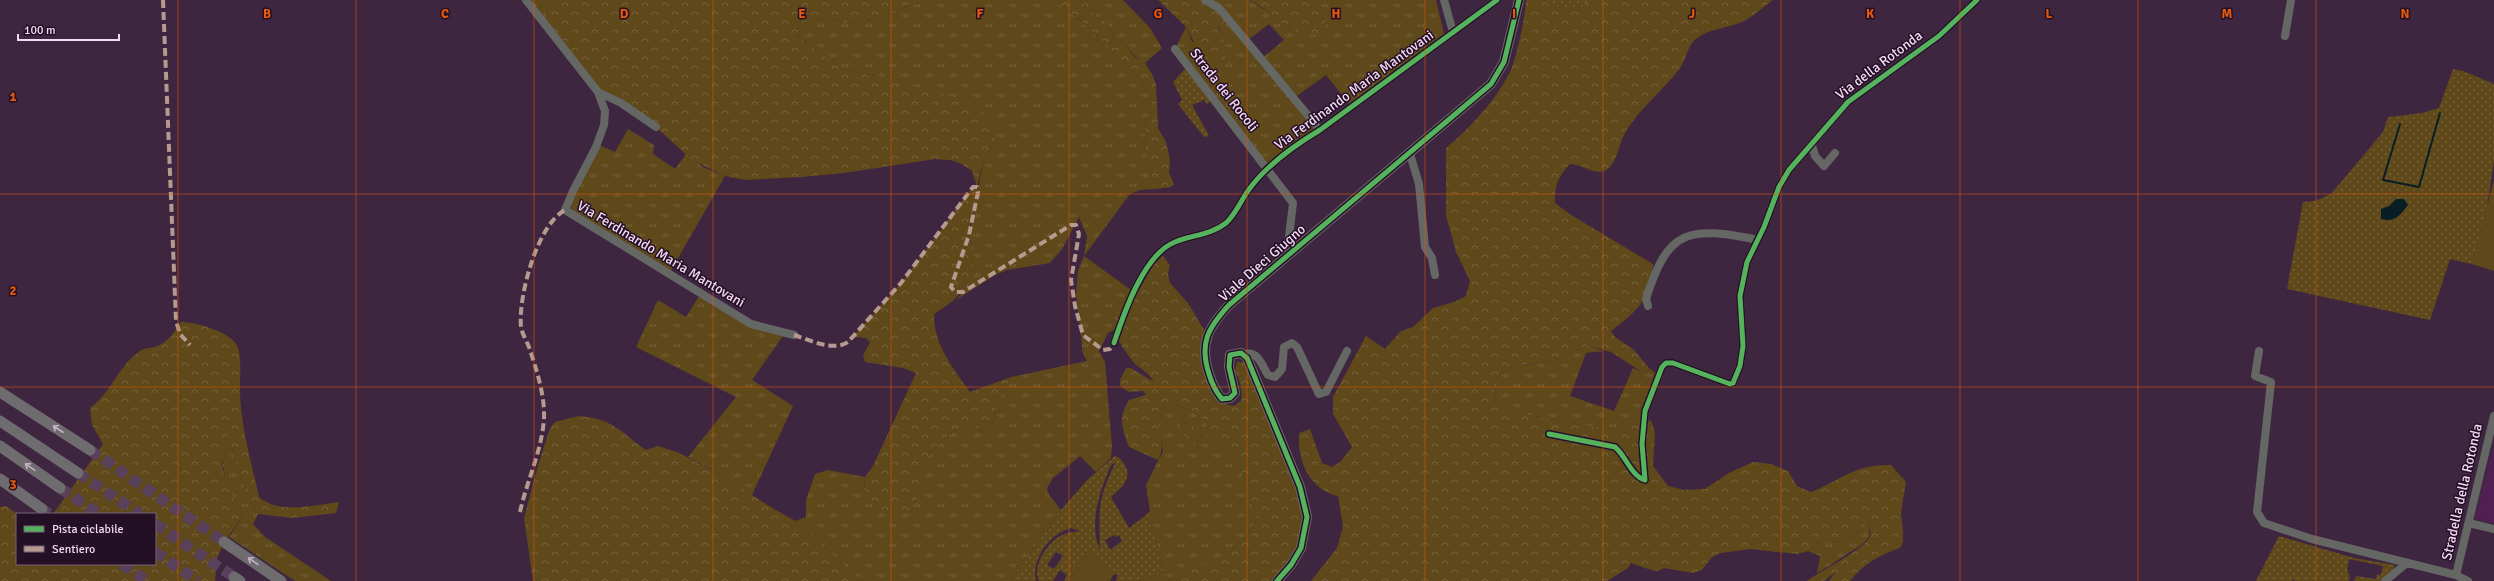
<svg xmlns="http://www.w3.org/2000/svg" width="2494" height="581" font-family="Signika,sans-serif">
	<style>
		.built { fill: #4f2051 }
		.grass { fill: url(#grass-tufts); fill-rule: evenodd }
		.forest { fill: url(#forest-crowns) }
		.park { fill: url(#park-dots); fill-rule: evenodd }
		.pitch { fill: #5f481a }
		.water { fill: #061e24 }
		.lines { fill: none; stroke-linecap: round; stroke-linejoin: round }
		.stream { stroke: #061e24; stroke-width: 2 }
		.highway-tunnel { stroke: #5a415b; stroke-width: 11; stroke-dasharray: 11 5.5; stroke-linecap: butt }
		.minor { stroke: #656765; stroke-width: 8 }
		.major { stroke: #696669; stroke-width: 10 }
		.highway { stroke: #6e6c6f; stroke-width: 11 }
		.quiet { stroke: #b69a8f; stroke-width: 4; stroke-dasharray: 8 4; stroke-linecap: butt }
		.cycleway-casing { stroke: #241025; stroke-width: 8 }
		.cycleway { stroke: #56b35d; stroke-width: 5 }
		.oneway { stroke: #c5b2c5 }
		.grid { fill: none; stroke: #e8590c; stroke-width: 1; stroke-opacity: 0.55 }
		.labels { text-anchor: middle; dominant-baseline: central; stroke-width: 3; stroke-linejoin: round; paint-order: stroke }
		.street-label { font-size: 14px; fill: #f4d8f4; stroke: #241025 }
		.grid-label { font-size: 13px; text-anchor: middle; font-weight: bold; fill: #e8590c; stroke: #241025; stroke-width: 3; stroke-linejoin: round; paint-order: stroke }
	</style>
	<defs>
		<pattern id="grass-tufts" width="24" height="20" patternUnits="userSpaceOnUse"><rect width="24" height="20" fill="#5f481a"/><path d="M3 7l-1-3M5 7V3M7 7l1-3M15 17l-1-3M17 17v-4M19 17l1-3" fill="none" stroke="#77623c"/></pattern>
		<pattern id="forest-crowns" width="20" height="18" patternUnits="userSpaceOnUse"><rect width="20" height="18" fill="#5f481a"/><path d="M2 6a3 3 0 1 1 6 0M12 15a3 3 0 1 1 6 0" fill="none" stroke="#77623c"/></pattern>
		<pattern id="park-dots" width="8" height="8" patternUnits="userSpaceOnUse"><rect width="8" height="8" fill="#5f481a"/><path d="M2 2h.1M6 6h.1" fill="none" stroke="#77623c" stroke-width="1.8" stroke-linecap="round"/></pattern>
	</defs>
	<rect width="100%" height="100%" fill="#3f2640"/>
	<path class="built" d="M 2494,445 L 2494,524 L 2475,518 Z"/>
	<path class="grass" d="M 526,0 L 551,0 L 546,14 L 547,27 Z
		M 932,0 L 1048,0 L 1064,7 L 1089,28 L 1099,40 L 1109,46 L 1115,55 L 1133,70 L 1149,93 L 1151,111 L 1145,128 L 1146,160 L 1156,189 L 1140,190 L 1130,194 L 1084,256 L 1131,290 L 1125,303 L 1114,311 L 1113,330 L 1108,333 L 1099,351 L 1105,362 L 1112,447 L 1111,458 L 1096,472 L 1080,456 L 1053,478 L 1047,488 L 1049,495 L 1061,510 L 1011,581 L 862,581 L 795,521 L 806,517 L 806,500 L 815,474 L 828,470 L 865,477 L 864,490 L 922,480 L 922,467 L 930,453 L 950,433 L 974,425 L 984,434 L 992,426 L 999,398 L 1011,377 L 1087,361 L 1083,354 L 1076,294 L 1078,271 L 1084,256 L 1087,236 L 1079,217 L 1062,249 L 1050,263 L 1007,270 L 995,275 L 956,300 L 963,292 L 972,269 L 974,254 L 969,235 L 984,158 L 994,143 L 915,87 L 900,80 L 843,70 L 799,37 L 798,30 L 803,22 L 825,18 L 855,24 L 894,13 L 907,6 Z
		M 1079,0 L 1123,0 L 1150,28 L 1162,48 L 1145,63 L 1141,62 L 1123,43 L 1114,38 L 1107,22 L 1097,17 Z
		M 1222,0 L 1249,0 L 1281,20 L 1325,14 L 1315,0 L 1436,0 L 1445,38 L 1351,106 L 1326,75 L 1294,98 L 1320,130 L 1269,170 L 1175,49 L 1186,27 L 1192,42 L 1226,48 C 1218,32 1216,17 1222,0 ZM 1269,24 L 1284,40 L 1262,58 L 1248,40 Z
		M 628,129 L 654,145 L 653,154 L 675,169 L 686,154 L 703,167 L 725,176 L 669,274 L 572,210 L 570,204 L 599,145 L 615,152 Z
		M 701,293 L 751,324 L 785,333 L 752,380 L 793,406 L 752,495 L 724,476 L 688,457 L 736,397 L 636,347 L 658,300 L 686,317 Z
		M 1587,345 L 1604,351 L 1586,353 L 1570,396 L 1614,411 L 1633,368 L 1642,372 L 1648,371 L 1649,368 L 1659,376 L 1643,420 L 1639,419 L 1619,432 L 1528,415 L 1504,407 L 1495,398 L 1493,381 L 1496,375 L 1527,364 L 1553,361 Z
		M 1172,404 L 1190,410 L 1206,422 L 1206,428 L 1194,427 L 1181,420 L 1188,444 L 1195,445 L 1203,434 L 1232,452 L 1240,465 L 1257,519 L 1243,541 L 1227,554 L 1209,564 L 1167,581 L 1138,581 L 1163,572 L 1155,535 L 1146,515 L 1150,511 L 1146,485 L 1163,451 L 1158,420 L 1159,410 Z
		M 227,435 L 243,483 L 258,514 L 253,524 L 265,537 L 331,581 L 295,581 L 229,537 L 243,516 L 226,483 L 221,452 Z
		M 1868,523 C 1875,542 1857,547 1844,556 C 1835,562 1826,568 1817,573 L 1820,556 L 1808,551 L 1819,543 L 1833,543 L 1848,538 Z"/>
	<path class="forest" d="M 551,0 L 932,0 L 907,6 L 894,13 L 855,24 L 825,18 L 803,22 L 798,30 L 799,37 L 843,70 L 900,80 L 915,87 L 962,99 L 977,107 L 990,119 L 996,131 L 994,143 L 984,158 L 977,187 L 978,192 C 976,205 969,222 969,235 C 969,242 975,248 974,256 C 972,286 958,299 934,314 C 933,343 953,369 970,392 L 1011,377 L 999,398 L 992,426 L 984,434 L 974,425 L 950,433 L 930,453 L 922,467 L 922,480 L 916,503 L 905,514 L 889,516 L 877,510 L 864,490 L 865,477 L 873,466 L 916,373 L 903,368 L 865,362 L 863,355 L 870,343 L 866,338 L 857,337 L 848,342 L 901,283 L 971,189 L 977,187 L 972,171 L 960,163 L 950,160 L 935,159 L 844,173 L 802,177 L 745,180 L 725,176 L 692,160 L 656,127 L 598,92 L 547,27 L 546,14 Z
		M 1048,0 L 1079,0 L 1097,17 L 1107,22 L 1114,38 L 1123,43 L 1136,58 L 1145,63 L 1152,74 L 1156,84 L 1158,128 L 1166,142 L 1170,160 L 1169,173 L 1174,184 L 1171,187 L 1156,189 L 1146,160 L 1145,128 L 1151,111 L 1149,93 L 1133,70 L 1115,55 L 1109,46 L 1099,40 L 1089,28 L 1064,7 Z
		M 1158,0 L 1222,0 L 1220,8 L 1228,22 L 1224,26 L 1218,27 L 1226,48 L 1225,59 L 1211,61 L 1199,52 L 1186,27 Z
		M 1249,0 L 1315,0 L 1325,14 L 1326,24 L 1320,34 C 1292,40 1273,10 1249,0 Z
		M 1526,0 L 1773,0 C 1764,6 1755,15 1746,20 C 1729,29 1711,27 1696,39 C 1688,44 1686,60 1680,68 C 1663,91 1638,109 1624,135 C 1618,146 1617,166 1604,171 C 1595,175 1581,164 1570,164 C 1558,177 1554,186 1555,203 L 1571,215 L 1653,264 C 1648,301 1641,308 1611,331 L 1615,337 L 1634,350 L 1649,368 L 1648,371 L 1642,372 L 1611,352 L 1587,345 L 1553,361 L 1526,364 L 1497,375 L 1493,381 L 1495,398 L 1504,407 L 1528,415 L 1618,431 L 1639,419 L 1651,421 L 1655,432 L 1653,466 L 1668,486 L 1684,490 L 1705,489 L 1729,473 L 1753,462 L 1771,464 L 1788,471 L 1797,486 L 1811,492 C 1843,479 1855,464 1891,465 L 1906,482 L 1901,512 L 1903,532 L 1903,542 L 1900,548 C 1881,554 1862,565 1850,581 L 1829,581 L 1835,572 L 1824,581 L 1807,581 C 1820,571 1863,550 1869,538 C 1872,532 1870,528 1868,523 L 1848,538 L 1833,543 L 1819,543 L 1808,551 L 1798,554 L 1750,549 L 1721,553 L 1712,557 L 1702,570 L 1693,573 L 1664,568 L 1658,571 L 1651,570 L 1631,563 L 1628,568 L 1607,581 L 1311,581 L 1337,548 L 1343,527 L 1338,496 C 1309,490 1297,460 1299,433 L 1310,429 L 1322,463 L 1332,467 L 1341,461 L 1352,447 L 1333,414 L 1333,397 L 1366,336 L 1385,349 L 1401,331 L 1413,327 L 1433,308 L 1454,302 L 1466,296 L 1470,281 L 1456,252 L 1446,215 L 1446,148 C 1471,127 1495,101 1510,72 C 1517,57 1525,18 1526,0 Z
		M 1163,256 L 1170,265 L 1168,273 L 1170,283 L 1188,303 L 1204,330 L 1215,392 L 1228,405 L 1234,406 L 1241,401 C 1243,389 1240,381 1235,371 L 1237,362 L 1244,362 L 1300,487 L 1305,533 L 1277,581 L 1167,581 L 1227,554 L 1243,541 L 1257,519 L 1240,465 L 1232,452 L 1203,434 L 1195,445 L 1188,444 L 1179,424 L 1180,420 L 1194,427 L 1206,428 L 1206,422 L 1190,410 L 1172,404 L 1159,410 C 1156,427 1167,444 1158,460 L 1129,447 C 1122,428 1118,417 1129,400 L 1146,395 L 1143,391 L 1129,392 L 1120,386 L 1120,380 L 1126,368 L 1131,368 L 1154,382 L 1148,374 L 1134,363 L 1123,348 L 1113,330 L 1114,311 L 1119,305 L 1134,299 L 1154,264 Z
		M 181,322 C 195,322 228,331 236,344 C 242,354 240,372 240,383 C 239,422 251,460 259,497 C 279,515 315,505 339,502 L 336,513 L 292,518 L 258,514 L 243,483 L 227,435 C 214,467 229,488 243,516 L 224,542 L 217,559 L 215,581 L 0,581 L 0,507 L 6,506 L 17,514 L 17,564 L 155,564 L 155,514 L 53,514 L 103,444 L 92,425 L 90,408 C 112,392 119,365 140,351 C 144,348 150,348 155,347 C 167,343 174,333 181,322 Z
		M 579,416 C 614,419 620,432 646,450 L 658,446 L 677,452 L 724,476 L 764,503 L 795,521 L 862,581 L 533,581 L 524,518 L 538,466 L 550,428 L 555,422 Z"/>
	<path class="park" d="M 1544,0 L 1592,0 C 1573,10 1562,9 1544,0 Z
		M 1186,68 L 1211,101 L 1207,104 L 1204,100 L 1192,105 L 1209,136 L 1204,137 L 1178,104 L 1182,100 L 1173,82 Z
		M 2453,69 L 2463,71 L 2494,84 L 2494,161 L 2486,214 L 2472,264 L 2450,259 L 2430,320 L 2287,289 L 2303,202 L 2315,201 L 2331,194 L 2383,132 L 2388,117 L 2422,113 L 2439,108 Z
		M 1115,456 C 1119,457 1122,460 1124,464 C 1134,478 1120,489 1111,497 L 1129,528 L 1146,515 L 1155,535 L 1163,572 L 1138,581 L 1116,581 L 1118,574 L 1113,575 L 1110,581 L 1107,581 L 1113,571 L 1087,552 L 1067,581 L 1064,581 L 1067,575 L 1060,570 L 1053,581 L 1039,581 C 1031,565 1050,539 1064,534 C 1069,532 1075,532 1080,531 L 1071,528 C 1050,533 1031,559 1036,581 L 1011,581 L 1061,510 L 1087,480 ZM 1116,462 C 1097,499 1099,510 1100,550 C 1088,524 1100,490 1111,465 ZM 1114,535 L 1116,537 L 1119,535 L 1122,541 L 1110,550 L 1105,540 ZM 1056,552 L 1063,556 L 1054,569 L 1047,565 Z
		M 2279,536 L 2354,558 L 2395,565 L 2392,572 L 2384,581 L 2354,581 L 2356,576 L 2376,579 L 2377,574 L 2381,575 L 2383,566 L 2349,559 L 2347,570 L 2350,576 L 2349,581 L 2295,581 L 2293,579 L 2292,581 L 2256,581 Z"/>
	<path class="pitch" d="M 2494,180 L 2494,271 L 2472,264 Z
		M 1087,552 L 1114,571 L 1107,581 L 1067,581 Z"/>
	<path class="water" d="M 2396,199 L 2404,199 L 2408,205 C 2400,215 2395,223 2381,219 L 2381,209 L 2389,206 Z"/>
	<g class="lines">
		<path class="stream" d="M 2400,124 L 2383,180 L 2419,187 L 2440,113"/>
		<path class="highway-tunnel" d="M 90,450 L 224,542
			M 78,473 L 140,514
			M 60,488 L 99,514
			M 42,509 L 49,514
			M 155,524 L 234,577
			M 155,552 L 198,581
			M 122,564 L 147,581"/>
		<path class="minor" d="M 526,0 L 598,92 L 605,111 L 604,125 L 596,147 L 573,191 L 565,210 L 751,324 L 794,335
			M 1205,0 L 1219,8 L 1320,130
			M 1444,0 L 1453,32
			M 2285,36 L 2291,0
			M 1175,49 L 1293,203 L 1288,245 L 1289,254
			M 598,92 L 621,103 L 656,127
			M 1812,145 L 1815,156 L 1824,166 L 1835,153
			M 1410,154 L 1419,184 L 1425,247 L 1432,258 L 1435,275
			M 1648,306 L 1646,299 C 1668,228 1689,226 1758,240
			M 1114,343 C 1124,313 1144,254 1175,242 C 1192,235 1211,235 1226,223 C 1236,214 1242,198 1250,188 C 1268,164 1295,145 1320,130 L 1497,0
			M 2259,351 L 2255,376 L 2271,382 L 2257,512 L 2264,523 L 2312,539 L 2456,575 L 2468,581
			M 1244,354 C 1259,351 1261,364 1268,375 L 1275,377 L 1282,369 L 1284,347 L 1292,343 L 1297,347 L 1319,394 L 1326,392 L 1347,351
			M 1549,434 L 1615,447 C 1626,456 1631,476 1645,480 L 1642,444 L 1645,411 L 1662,367 L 1666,363 L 1673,363 L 1730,384 L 1733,383 L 1740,366 L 1743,346 L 1740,296 L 1747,262 L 1764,227 L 1779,187 L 1789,170 L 1848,102 L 1939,36 L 1977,0
			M 2469,523 L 2494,529
			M 2456,575 L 2494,416
			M 2385,581 L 2407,563"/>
		<path class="major" d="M 1277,581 L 1291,565 L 1301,548 L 1307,517 L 1300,487 L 1247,358 L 1241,353 L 1230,355 L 1229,367 L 1235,393 L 1230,398 L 1222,399 C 1215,391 1212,384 1209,374 C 1199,343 1208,328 1229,305 L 1491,84 L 1504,62 L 1519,0"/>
		<path class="highway" d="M 0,392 L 90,450
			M 0,421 L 78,473
			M 0,446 L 60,488
			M 0,479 L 42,509
			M 224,542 L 281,581
			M 234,577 L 240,581"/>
		<path class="quiet" d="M 163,0 L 176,321 L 180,334 L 190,345
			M 794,335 C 810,340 833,352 848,342 L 901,283 L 973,187 L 977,187 L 978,192 L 969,235 L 951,287 L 955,292 L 963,292 L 1071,225 L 1076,225 L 1079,234 L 1071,280 L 1075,306 L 1083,335 L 1103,350 L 1110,349 L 1114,343
			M 520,512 C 527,480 542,451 544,418 C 545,395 536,368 529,347 C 526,340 522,333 521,327 C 518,297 537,225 565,210"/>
		<g class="cycleway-casing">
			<path id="cycleway" d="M 1114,343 C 1124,313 1144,254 1175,242 C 1192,235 1211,235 1226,223 C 1236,214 1242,198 1250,188 C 1268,164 1295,145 1320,130 L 1497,0
				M 1549,434 L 1615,447 C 1626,456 1631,476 1645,480 L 1642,444 L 1645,411 L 1662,367 L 1666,363 L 1673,363 L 1730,384 L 1733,383 L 1740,366 L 1743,346 L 1740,296 L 1747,262 L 1764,227 L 1779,187 L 1789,170 L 1848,102 L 1939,36 L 1977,0
				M 1277,581 L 1291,565 L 1301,548 L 1307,517 L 1300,487 L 1247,358 L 1241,353 L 1230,355 L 1229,367 L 1235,393 L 1230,398 L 1222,399 C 1215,391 1212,384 1209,374 C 1199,343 1208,328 1229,305 L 1491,84 L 1504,62 L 1519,0"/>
		</g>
		<use href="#cycleway" class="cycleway"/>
	</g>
	<defs><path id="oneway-shaft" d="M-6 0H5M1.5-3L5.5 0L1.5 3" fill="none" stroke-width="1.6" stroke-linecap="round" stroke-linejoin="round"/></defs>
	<g class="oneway">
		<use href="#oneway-shaft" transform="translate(58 429) rotate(-147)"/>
		<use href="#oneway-shaft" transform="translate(30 467) rotate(-145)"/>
		<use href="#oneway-shaft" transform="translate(253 561) rotate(-146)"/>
	</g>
	<path class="grid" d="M 178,0 L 178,581M 356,0 L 356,581M 534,0 L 534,581M 713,0 L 713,581M 891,0 L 891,581M 1069,0 L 1069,581M 1247,0 L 1247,581M 1425,0 L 1425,581M 1603,0 L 1603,581M 1781,0 L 1781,581M 1960,0 L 1960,581M 2138,0 L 2138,581M 2316,0 L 2316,581M 0,194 L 2494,194M 0,387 L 2494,387"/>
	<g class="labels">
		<g class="street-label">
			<text transform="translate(1879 65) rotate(-37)">Via della Rotonda</text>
			<text transform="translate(1224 90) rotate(52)">Strada dei Rocoli</text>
			<text transform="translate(1354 90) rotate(-36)">Via Ferdinando Maria Mantovani</text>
			<text transform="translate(661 254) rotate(31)">Via Ferdinando Maria Mantovani</text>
			<text transform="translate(1262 263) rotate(-41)">Viale Dieci Giugno</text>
			<text transform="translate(2462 492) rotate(-77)">Stradella della Rotonda</text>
		</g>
	</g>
	<g class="grid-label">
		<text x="267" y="18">B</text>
		<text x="445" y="18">C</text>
		<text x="624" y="18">D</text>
		<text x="802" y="18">E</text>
		<text x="980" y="18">F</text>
		<text x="1158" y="18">G</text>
		<text x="1336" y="18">H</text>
		<text x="1514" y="18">I</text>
		<text x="1692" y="18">J</text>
		<text x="1870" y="18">K</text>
		<text x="2049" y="18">L</text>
		<text x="2227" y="18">M</text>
		<text x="2405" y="18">N</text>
		<text x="13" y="101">1</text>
		<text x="13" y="295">2</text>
		<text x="13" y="489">3</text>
	</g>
	<rect x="16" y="513" width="140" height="52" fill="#241025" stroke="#776078"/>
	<rect x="24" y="526" width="20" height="6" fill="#56b35d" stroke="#776078"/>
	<text x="52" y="533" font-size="12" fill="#f4d8f4">Pista ciclabile</text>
	<rect x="24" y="546" width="20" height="6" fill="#b69a8f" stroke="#776078"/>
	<text x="52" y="553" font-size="12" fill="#f4d8f4">Sentiero</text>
	<path d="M18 34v6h101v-6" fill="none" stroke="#f4d8f4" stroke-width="2"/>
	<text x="24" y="34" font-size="12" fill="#f4d8f4" stroke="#241025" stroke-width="3" paint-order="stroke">100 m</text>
</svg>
